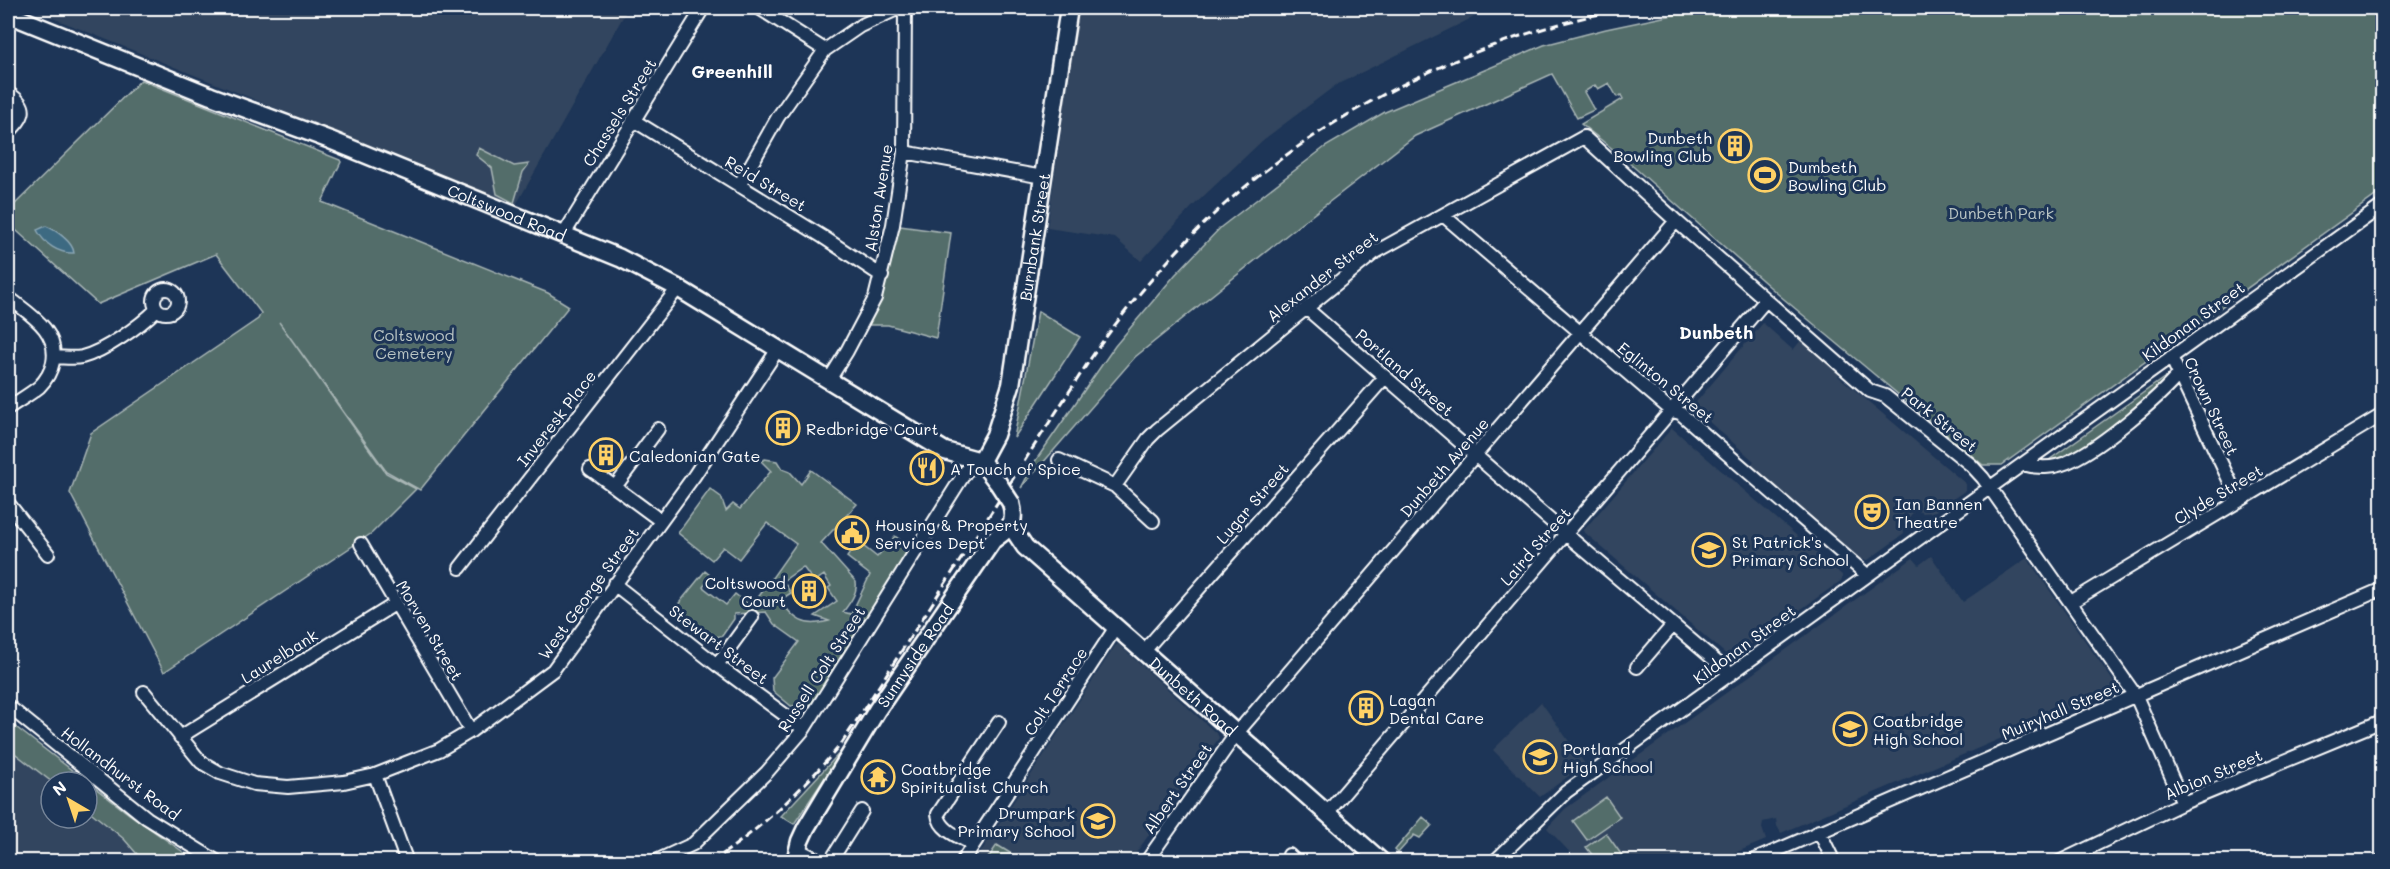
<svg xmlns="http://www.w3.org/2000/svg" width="2390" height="869" font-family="Mali,sans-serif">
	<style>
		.built { fill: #32455e }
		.green { fill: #536d6b; stroke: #a9b6b5; stroke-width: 1.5; fill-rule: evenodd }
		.water { fill: #3e6a82; stroke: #8ba6b4; stroke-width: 1.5 }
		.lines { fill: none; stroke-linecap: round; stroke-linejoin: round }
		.street-casing { stroke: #fff; stroke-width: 16 }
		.secondary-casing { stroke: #fff; stroke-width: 21 }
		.street { stroke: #1d3557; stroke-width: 12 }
		.secondary { stroke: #1d3557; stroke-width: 16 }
		.rail { stroke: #fff; stroke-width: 3; stroke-dasharray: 9 4.5; stroke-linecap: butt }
		.secondary-bridge-casing { stroke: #fff; stroke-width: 21; stroke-linecap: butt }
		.secondary-bridge { stroke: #1d3557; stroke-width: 16 }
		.labels { text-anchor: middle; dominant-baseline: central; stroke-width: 6; stroke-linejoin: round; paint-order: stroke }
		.street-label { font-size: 16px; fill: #fff; stroke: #1d3557 }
		.poi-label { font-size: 16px; fill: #fff; stroke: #1d3557; text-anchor: start }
		.park-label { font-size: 16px; fill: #bac5c4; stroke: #1d3557 }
		.neighbourhood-label { font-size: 18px; font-weight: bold; fill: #fff; stroke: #1d3557 }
	</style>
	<rect width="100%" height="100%" fill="#1d3557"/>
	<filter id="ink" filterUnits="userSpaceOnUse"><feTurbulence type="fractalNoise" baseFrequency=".0167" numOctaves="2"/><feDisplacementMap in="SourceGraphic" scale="12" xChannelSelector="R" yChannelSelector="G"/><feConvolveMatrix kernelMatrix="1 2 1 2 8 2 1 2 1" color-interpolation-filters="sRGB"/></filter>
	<g filter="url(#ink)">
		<path class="built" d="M 28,8 L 628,8 L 516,205 Z
			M 1079,8 L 1482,8 L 1476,16 L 1336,85 L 1263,140 L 1192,207 L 1141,261 L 1115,238 L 1047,228 Z
			M 1763,323 L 1793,350 L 1802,339 L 1840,373 L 1838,376 L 1966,484 L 1966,490 L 1934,512 L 1923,513 L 1915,510 L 1903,525 L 1904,534 L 1868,560 L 1862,560 L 1751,465 L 1754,461 L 1692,407 Z
			M 1672,428 L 1842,575 L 1842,580 L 1735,656 L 1728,656 L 1583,531 Z
			M 1931,556 L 1963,602 L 2027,558 L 2118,688 L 1781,833 L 1777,826 L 1776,819 L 1763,822 L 1762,828 L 1766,840 L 1715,861 L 1578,861 L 1547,828 L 1565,809 L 1913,558 L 1919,565 Z
			M 1118,644 L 1218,735 L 1219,738 L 1130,861 L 974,862 L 1115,646 Z
			M 1541,702 L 1585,764 L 1540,797 L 1493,750 Z
			M 8,737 L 62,782 L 51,782 L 51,818 L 87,818 L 87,803 L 155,861 L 8,861 Z"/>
		<path class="green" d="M 1706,8 L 2382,8 L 2382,191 L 2002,465 L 1983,465 L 1779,295 L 1619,154 L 1581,124 L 1623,99 L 1621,95 L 1617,97 L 1609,83 L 1598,89 L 1595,85 L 1584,92 L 1594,110 L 1577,118 L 1552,74 L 1415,136 L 1298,226 L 1135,357 L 1021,488 L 1036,460 L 1115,346 L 1175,275 L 1221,227 L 1325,147 L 1385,112 L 1544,45 L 1606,29 Z
			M 141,80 L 340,160 L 341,162 L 322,202 L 548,293 L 569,306 L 420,490 L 386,471 L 279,322 L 386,473 L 416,489 L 372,533 L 164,672 L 70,493 L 91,433 L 258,319 L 261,313 L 216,254 L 98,304 L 8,223 L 8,211 Z
			M 479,148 L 514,166 L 529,164 L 523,172 L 514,203 L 497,194 L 492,168 L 476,155 Z
			M 900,226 L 951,233 L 936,338 L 888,325 L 868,325 L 881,300 Z
			M 1038,311 L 1080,337 L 1014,438 Z
			M 2171,373 L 2172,374 L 2171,380 L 2103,435 L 2071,457 L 2046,462 Z
			M 765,459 L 777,461 L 782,469 L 790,472 L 801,484 L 811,470 L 857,504 L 821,543 L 856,582 C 858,593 849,604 843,612 L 851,614 L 870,575 L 847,557 L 858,542 L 877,557 L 895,536 L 915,552 L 820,704 L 791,706 L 773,691 L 772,678 L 799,642 L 774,624 L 766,612 L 734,614 L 734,619 L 722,636 L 705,638 L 672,612 L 705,571 L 711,576 L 703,587 L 726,605 L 735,594 L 747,603 L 755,602 L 796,544 L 767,523 L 739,559 L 723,547 L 712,560 L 678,533 L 710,489 L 721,497 L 726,511 L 733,504 L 740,509 L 771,471 L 761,461 ZM 803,567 L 814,582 L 824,575 L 831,586 L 828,588 L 837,601 L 815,616 L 829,621 C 804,628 794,620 780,600 L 791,593 L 783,581 Z
			M 8,721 L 129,814 L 196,861 L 143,861 L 124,839 L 87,809 L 87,782 L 52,782 L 8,748 Z
			M 846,746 L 794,824 L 781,816 Z
			M 1606,797 L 1620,817 L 1587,840 L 1573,821 Z
			M 1423,817 L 1432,825 L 1420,838 L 1414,835 L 1398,853 L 1395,850 Z
			M 1606,833 L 1626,861 L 1597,861 L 1586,847 Z
			M 997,845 L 1023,861 L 986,861 Z"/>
		<path class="water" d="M 46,226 C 56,230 73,242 74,253 C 59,254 44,244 37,230 Z"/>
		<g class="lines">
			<g class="street-casing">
				<path id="street" d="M 759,8 L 825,50
					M 8,93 C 31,107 24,117 8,133
					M 633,120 L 823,237 L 882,276
					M 904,152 L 1043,177
					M 739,186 L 778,117 L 825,50 L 860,26 L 899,8
					M 1443,215 L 1672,411 L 1680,413 L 1867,575
					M 564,234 L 703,8
					M154 301a12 12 0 1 1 24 0a12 12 0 1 1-24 0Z
					M 8,297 C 29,314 59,330 53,362 C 51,372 46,380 39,387 C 29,395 18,401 8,408
					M 1306,308 L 1567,535 L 1731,674
					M 54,357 C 63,357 73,359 82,357 C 105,351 140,326 157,309
					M 2171,357 L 2239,501
					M 829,380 L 847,351 L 875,298 L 893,225 L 904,152 L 905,8
					M 658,429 L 615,487 L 661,521
					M 1059,460 L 1115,486
					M 2023,464 C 2039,469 2057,468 2072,460 C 2102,446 2159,398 2180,373
					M 590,469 L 615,487
					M 8,503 L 48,554
					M 1153,521 L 1115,486 L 1148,439 L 1157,430 L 1374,253 L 1584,137 L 1676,221 L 1870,391 L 1885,396 L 1971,465 L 1983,478 L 2136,696 L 2183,803
					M 361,544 L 471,731
					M 460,568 L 678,288
					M 614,584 L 717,665 L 804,729
					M 2071,602 L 2382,415
					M 1144,651 L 1385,377
					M 717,665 L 752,617
					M 1637,667 L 1673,625
					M 144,692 L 201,762 L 220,773 L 254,784 L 288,787 L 344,782 L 375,775 L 439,750 L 471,731 L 553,670 L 694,476 L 778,349
					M 8,706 L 147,818 L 218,862
					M 180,737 L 395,604
					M 375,775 L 407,862
					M 1327,813 L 1766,300
					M 1819,831 L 1834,862
					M 973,844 C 960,837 940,831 938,814 L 999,722
					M 797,849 L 822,862
					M 1289,855 L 1296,862
					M 654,862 L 693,844 L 767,772 L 804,729 L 966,471 L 981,461
					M 830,862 L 862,811
					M 962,862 L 1116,627
					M 1146,862 L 1236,734 L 1676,221
					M 1494,862 L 1566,792 L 2382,206
					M 1750,862 L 2382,589
					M 2059,862 L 2183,803 L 2382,721
					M 2380,862 L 2382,860"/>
			</g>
			<g class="secondary-casing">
				<g id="secondary">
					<path id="s1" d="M 8,14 L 211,96 L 330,140 L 620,258 L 678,288 L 945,451 L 981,461"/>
					<path id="s2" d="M 981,461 L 995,435 L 1011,385 L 1069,8"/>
					<path d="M 981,461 L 998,483"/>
					<path id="s3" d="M 1011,526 L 1025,547 L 1382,862"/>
					<path id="s4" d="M 795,862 L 800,841 L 806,828 L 877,710 L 993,540 C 1009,528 1017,525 1011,503"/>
				</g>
			</g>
			<use href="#street" class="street"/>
			<use href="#secondary" class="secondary"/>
			<path class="rail" d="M 711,862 C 760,830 805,787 842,743 L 1091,358 C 1130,302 1174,250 1225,204 C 1337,105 1481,36 1628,8"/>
			<g class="secondary-bridge-casing">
				<path id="secondary-bridge" d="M 998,483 L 1011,503"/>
			</g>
			<use href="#secondary-bridge" class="secondary-bridge"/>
		</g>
	</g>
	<defs>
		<g id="building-ring" transform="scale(1.725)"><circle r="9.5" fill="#1d3557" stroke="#ffd166" stroke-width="1.5"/><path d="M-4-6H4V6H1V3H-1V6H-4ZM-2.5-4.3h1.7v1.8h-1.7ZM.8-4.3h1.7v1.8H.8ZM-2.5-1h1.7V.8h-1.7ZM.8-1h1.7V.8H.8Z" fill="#ffd166"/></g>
		<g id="stadium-ring" transform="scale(1.725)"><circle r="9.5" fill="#1d3557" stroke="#ffd166" stroke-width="1.5"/><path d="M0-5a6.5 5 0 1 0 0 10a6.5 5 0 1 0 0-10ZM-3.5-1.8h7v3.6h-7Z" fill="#ffd166"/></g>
		<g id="restaurant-ring" transform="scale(1.725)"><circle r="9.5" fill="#1d3557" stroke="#ffd166" stroke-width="1.5"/><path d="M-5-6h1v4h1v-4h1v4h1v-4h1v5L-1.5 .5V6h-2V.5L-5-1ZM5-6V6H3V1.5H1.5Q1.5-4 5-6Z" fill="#ffd166"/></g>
		<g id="theatre-ring" transform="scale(1.725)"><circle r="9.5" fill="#1d3557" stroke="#ffd166" stroke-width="1.5"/><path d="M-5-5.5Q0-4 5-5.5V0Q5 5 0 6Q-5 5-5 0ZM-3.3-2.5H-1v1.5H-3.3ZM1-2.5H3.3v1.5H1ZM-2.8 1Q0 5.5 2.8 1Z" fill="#ffd166"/></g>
		<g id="civic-ring" transform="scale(1.725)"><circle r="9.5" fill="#1d3557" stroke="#ffd166" stroke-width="1.5"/><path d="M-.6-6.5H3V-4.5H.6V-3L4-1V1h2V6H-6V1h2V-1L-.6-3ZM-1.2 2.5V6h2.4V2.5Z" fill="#ffd166"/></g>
		<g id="school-ring" transform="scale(1.725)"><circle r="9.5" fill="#1d3557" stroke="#ffd166" stroke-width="1.5"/><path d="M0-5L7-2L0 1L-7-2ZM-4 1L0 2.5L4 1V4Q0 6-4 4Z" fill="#ffd166"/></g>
		<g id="temple-ring" transform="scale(1.725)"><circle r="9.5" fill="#1d3557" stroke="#ffd166" stroke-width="1.5"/><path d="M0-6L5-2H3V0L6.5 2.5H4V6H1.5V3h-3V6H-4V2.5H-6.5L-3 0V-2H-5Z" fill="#ffd166"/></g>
	</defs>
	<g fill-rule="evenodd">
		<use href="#building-ring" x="1735" y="146"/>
		<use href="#stadium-ring" x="1765" y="175"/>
		<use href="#building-ring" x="783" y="428"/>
		<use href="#building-ring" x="606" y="455"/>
		<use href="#restaurant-ring" x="927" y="468"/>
		<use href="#theatre-ring" x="1872" y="512"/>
		<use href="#civic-ring" x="852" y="533"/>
		<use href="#school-ring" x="1709" y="550"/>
		<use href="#building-ring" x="809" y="591"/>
		<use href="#building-ring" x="1366" y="708"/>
		<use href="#school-ring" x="1850" y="729"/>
		<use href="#school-ring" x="1540" y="757"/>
		<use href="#temple-ring" x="878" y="777"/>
		<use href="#school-ring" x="1098" y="821"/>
	</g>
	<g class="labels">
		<g class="street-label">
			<text transform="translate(619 112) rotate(-58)">Chassels Street</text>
			<text transform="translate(766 183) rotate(31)">Reid Street</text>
			<text transform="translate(878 198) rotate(-81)">Alston Avenue</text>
			<text stroke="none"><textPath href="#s1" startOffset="537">Coltswood Road</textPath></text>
			<text stroke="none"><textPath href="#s2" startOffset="232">Burnbank Street</textPath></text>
			<text transform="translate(1322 276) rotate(-38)">Alexander Street</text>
			<text transform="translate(2193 321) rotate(-36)">Kildonan Street</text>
			<text transform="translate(1405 372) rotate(41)">Portland Street</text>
			<text transform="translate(1666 382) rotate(39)">Eglinton Street</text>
			<text transform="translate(2212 406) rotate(65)">Crown Street</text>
			<text transform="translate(556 418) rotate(-52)">Inveresk Place</text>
			<text transform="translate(1940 419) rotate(39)">Park Street</text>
			<text transform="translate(1444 467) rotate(-49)">Dunbeth Avenue</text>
			<text transform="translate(2218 494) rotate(-31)">Clyde Street</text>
			<text transform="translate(1252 503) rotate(-49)">Lugar Street</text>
			<text transform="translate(1535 546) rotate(-49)">Laird Street</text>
			<text transform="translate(588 593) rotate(-54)">West George Street</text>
			<text transform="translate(430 630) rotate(59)">Morven Street</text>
			<text transform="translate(719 644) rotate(37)">Stewart Street</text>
			<text transform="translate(1744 644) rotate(-36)">Kildonan Street</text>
			<text transform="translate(279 656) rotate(-32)">Laurelbank</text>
			<text stroke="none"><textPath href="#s4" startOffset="240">Sunnyside Road</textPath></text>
			<text transform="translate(821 669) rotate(-57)">Russell Colt Street</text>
			<text transform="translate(1055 691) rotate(-57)">Colt Terrace</text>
			<text stroke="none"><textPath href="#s3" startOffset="250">Dunbeth Road</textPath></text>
			<text transform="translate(2060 710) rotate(-23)">Muiryhall Street</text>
			<text transform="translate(121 773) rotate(37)">Hollandhurst Road</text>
			<text transform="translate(2213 774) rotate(-23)">Albion Street</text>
			<text transform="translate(1177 788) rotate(-55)">Albert Street</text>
		</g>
		<g class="poi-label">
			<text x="1712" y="137" text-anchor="end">Dunbeth<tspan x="1712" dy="18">Bowling Club</tspan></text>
			<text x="1788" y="166">Dumbeth<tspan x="1788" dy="18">Bowling Club</tspan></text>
			<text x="806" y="428">Redbridge Court</text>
			<text x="629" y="455">Caledonian Gate</text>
			<text x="950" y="468">A Touch of Spice</text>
			<text x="1895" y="503">Ian Bannen<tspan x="1895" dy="18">Theatre</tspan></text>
			<text x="875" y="524">Housing &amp; Property<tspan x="875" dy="18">Services Dept</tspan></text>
			<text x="1732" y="541">St Patrick's<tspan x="1732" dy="18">Primary School</tspan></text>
			<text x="786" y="582" text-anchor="end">Coltswood<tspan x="786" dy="18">Court</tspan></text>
			<text x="1389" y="699">Lagan<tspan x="1389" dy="18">Dental Care</tspan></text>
			<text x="1873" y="720">Coatbridge<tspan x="1873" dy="18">High School</tspan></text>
			<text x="1563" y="748">Portland<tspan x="1563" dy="18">High School</tspan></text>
			<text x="901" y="768">Coatbridge<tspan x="901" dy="18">Spiritualist Church</tspan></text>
			<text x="1075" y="812" text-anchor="end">Drumpark<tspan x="1075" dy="18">Primary School</tspan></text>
		</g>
		<g class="park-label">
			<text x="2001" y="212">Dunbeth Park</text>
			<text x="414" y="334">Coltswood<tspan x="414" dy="18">Cemetery</tspan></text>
		</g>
		<g class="neighbourhood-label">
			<text x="732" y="71">Greenhill</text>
			<text x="1716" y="332">Dunbeth</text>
		</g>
	</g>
	<rect width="2390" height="869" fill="none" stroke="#1d3557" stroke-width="30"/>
	<rect x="15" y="15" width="2360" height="839" fill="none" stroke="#fff" stroke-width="2" filter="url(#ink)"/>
	<g transform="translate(69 800) rotate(321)"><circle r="28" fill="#1d3557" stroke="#77869a" stroke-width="1.5"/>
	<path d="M0-4.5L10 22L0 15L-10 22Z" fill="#ffd166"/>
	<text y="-9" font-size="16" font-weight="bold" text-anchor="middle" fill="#ffffff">N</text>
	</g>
</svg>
